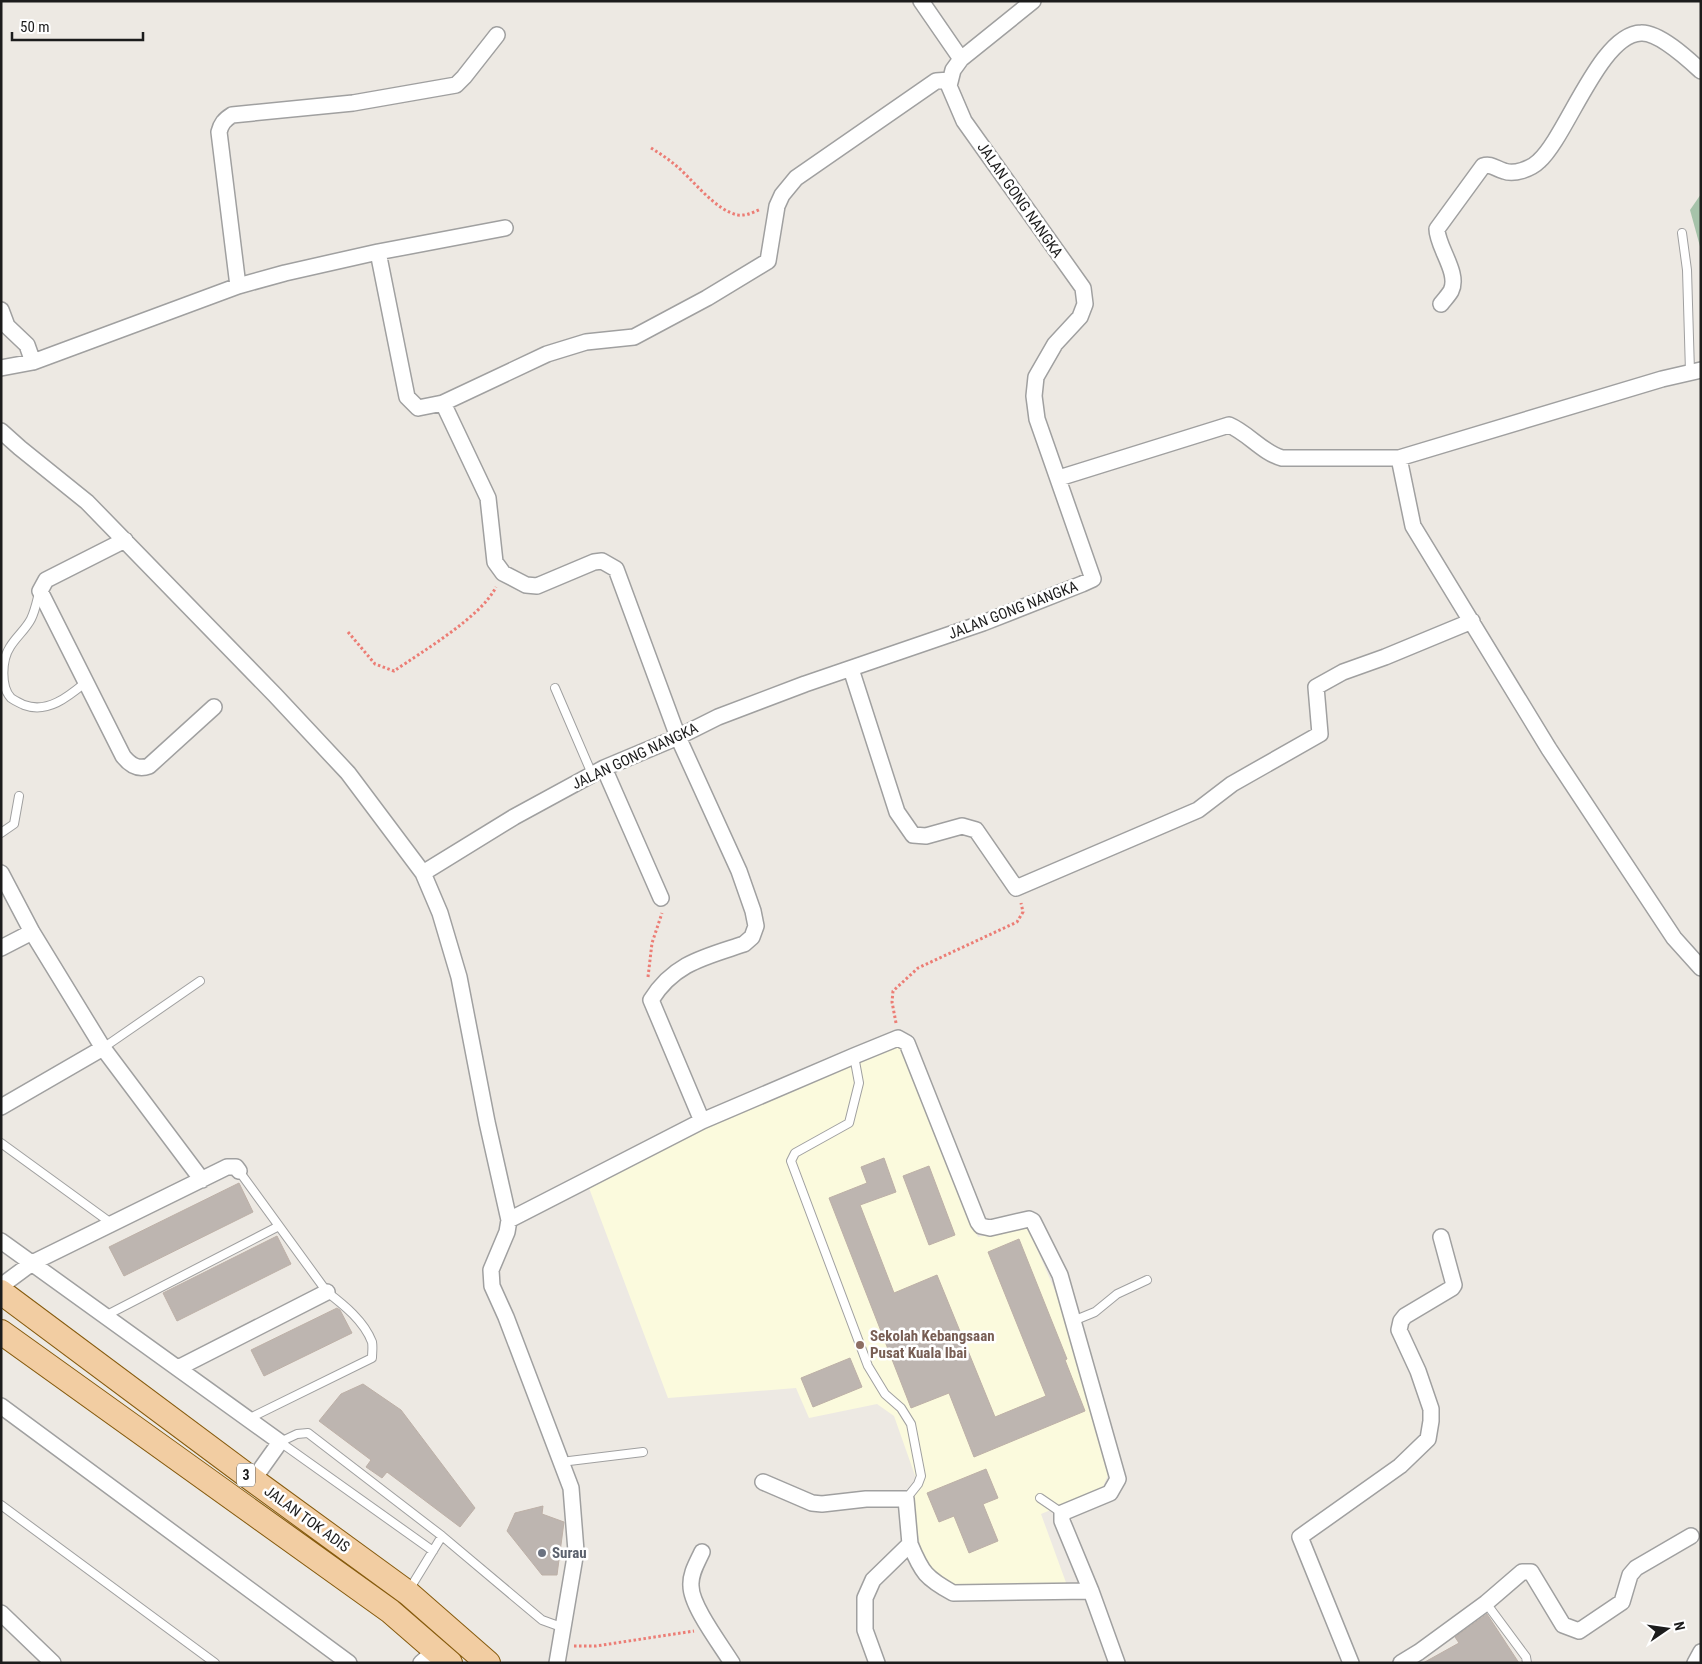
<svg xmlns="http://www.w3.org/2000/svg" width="1702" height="1664" font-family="'Roboto Condensed',sans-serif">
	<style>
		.education { fill: #fbfadd }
		.cemetery { fill: #a6c3aa }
		.building { fill: #bdb5b0; stroke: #bdb0a7 }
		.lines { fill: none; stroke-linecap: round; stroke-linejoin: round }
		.service-casing { stroke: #a0a0a0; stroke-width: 10 }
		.minor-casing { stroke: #a0a0a0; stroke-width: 18 }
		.primary-casing { stroke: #865b0e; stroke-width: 26 }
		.path { stroke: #ec7d75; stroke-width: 3; stroke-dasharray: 2.5 2.5; stroke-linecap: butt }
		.service { stroke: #fff; stroke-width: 8 }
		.minor { stroke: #fff; stroke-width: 15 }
		.primary { stroke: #f2cda2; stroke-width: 24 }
		.education-dot { fill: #8d6e63; stroke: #fff; stroke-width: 2 }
		.worship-dot { fill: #6b7280; stroke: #fff; stroke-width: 2 }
		.labels { text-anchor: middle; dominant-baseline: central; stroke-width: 5; stroke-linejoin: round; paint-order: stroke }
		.shield { fill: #fff; stroke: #606060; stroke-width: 1 }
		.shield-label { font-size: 14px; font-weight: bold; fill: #1c1c1c }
		.street-label { font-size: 15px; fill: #1c1c1c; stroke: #fff }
		.education-label { font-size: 15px; font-weight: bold; fill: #785e54; stroke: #fff; text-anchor: start }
		.worship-label { font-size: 15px; font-weight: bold; fill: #5b616d; stroke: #fff; text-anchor: start }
	</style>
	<rect width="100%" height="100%" fill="#ede9e3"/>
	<path class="education" d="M 900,1042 L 978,1237 L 1026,1224 L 1060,1302 L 1108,1475 L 1102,1489 L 1041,1514 L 1068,1588 L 951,1589 L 926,1573 L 911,1501 L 917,1493 L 918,1484 L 894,1416 L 877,1404 L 809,1418 L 796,1388 L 668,1398 L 589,1188 L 704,1128 Z"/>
	<path class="cemetery" d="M 1701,194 L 1701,250 L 1690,210 Z"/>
	<path class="building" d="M 884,1158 L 896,1192 L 860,1205 L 894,1293 L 937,1275 L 995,1417 L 1046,1396 L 988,1252 L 1019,1239 L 1067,1359 L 1065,1360 L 1085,1411 L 974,1457 L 949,1393 L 911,1408 L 829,1198 L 867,1183 L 861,1167 Z
		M 929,1166 L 955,1235 L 929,1245 L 903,1176 Z
		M 239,1183 L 253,1212 L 124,1276 L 109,1247 Z
		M 277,1236 L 291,1264 L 177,1321 L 163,1293 Z
		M 337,1308 L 340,1310 L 352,1333 L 264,1376 L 251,1350 Z
		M 850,1358 L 862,1387 L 813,1407 L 801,1378 Z
		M 363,1384 L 401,1410 L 475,1508 L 460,1527 L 387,1472 L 382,1478 L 366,1467 L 371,1460 L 319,1421 L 341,1394 Z
		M 986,1469 L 998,1498 L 983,1504 L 998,1541 L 969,1553 L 954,1516 L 939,1522 L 927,1493 Z
		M 543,1506 L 542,1514 L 564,1522 L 557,1575 L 542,1575 L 507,1531 L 515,1513 Z
		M 1487,1614 L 1519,1663 L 1423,1663 L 1459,1643 L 1455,1637 Z"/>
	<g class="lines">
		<g class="service-casing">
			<path id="service" d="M 1682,233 L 1687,270 L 1690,372
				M 39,593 C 37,601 35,611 31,619 C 26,629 16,637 10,647 C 2,659 0,686 11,698 C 15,701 20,703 24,705 C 48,714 69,696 86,682
				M 555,688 L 592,774
				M 1,833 L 14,824 L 19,796
				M 103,1048 L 200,981
				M 854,1056 L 859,1083 L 849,1123 L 795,1153 L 791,1161 L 868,1366 L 885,1394 L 901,1408 L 911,1424 L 921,1476 L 918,1484 L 906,1499
				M 1,1143 L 111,1223
				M 239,1171 L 327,1292 C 344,1305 364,1321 372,1342 C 373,1347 372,1353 372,1358 L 248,1419
				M 105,1316 L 279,1226
				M 1073,1321 L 1095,1312 L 1117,1294 L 1147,1280
				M 561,1462 L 643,1452
				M 1040,1498 L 1062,1513
				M 1,1505 L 215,1663
				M 433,1551 L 280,1442 L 297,1434 L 308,1433 L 442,1536 L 542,1620 L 564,1628
				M 409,1590 L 442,1536
				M 1486,1603 L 1526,1657 L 1527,1663"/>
		</g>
		<g class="minor-casing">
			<path id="minor" d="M 921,1 L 961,59
				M 378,252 L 407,397 L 418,408 L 443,403 L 547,354 L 586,342 L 634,337 L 707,298 L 768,261 L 777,206 L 782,195 L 796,178 L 936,81 L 950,80
				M 238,286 L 219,132 C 221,124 224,120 232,115 L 353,103 L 456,85 L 464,77 L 497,35
				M 1441,304 C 1444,300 1448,296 1451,291 C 1460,273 1437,247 1437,229 L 1483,166 C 1491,163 1496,169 1504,171 C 1514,175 1531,169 1539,161 C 1567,136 1600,34 1641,33 C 1659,32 1688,59 1701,71
				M 1,310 L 7,326 L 27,345 L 33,362
				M 1,368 L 33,362 L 238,286 L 285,273 L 378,252 L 505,228
				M 443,403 L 488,498 L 495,562 L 503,573 L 526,585 L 537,586 L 594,562 L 602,561 L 616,569 L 678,737 L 739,871 L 753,911 L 756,926 L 752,937 L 744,944 C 705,957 674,963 651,1000 L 702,1121
				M 1,431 L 20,448 L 87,502 L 275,695 L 348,773 L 423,873 L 440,913 L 459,977 L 487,1122 L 509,1220 L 507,1232 L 491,1270 L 492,1286 L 506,1317 L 571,1488 L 576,1551 L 557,1663
				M 1399,458 L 1662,379 L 1701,370
				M 1059,478 L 1229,425 C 1248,433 1263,453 1282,458 L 1399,458 L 1413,526 L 1549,749 L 1674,938 L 1701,968
				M 125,540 L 46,580 L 40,591 L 123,756 C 130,765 138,770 149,766 L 214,707
				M 851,669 L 897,812 L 913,835 L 926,836 L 962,826 L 976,830 L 1016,888 L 1198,810 L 1232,784 L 1320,734 L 1316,687 L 1343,672 L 1385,657 L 1472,621
				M 604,768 L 661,898
				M 1,873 L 32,932 L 103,1048 L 202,1180
				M 423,873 L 514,817 L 604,768 L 678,737 L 718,717 L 805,684 L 983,623 L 1082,584 L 1093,579 L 1037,419 L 1034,396 L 1036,377 L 1055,344 L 1080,317 L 1085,304 L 1083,288 L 964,121 L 949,86 L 953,70 L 961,59 L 1033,1
				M 1,948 L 32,932
				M 1,1107 L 103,1048
				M 509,1220 L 702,1121 L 854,1056 L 898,1038 L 907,1043 L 978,1222 L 981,1226 L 990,1228 L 1029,1219 L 1033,1221 L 1060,1275 L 1118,1479 L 1110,1493 L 1062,1513 L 1062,1521 L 1091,1591 L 1117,1663
				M 1,1241 L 280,1442 L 253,1480
				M 1,1286 L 32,1263 L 227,1167 L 236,1167 L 239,1171
				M 178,1368 L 327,1292
				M 1,1406 L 349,1663
				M 763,1482 L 812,1503 L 822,1504 L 866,1499 L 906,1499 L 910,1544 L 873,1580 L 865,1598 L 865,1630 L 877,1663
				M 910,1544 C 922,1573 926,1578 953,1593 L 1091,1591
				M 702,1552 C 697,1563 690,1574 691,1586 C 691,1606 721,1645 732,1663
				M 1,1613 L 53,1663
				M 421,1663 L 436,1650
				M 1351,1663 L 1300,1537 L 1400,1466 L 1428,1439 L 1431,1421 L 1431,1409 L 1418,1371 L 1399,1330 L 1401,1321 L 1405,1316 L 1452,1288 L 1454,1285 L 1441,1237
				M 1401,1663 L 1419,1652 L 1486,1603 L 1522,1572 L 1531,1572 L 1563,1625 L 1579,1631 L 1622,1602 L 1630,1575 L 1636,1568 L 1691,1536
				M 1695,1663 L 1701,1652"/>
		</g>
		<g class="primary-casing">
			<path id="primary" d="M 1,1292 L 253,1480 L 408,1593 L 488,1663
				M 1,1332 L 390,1611 L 450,1663"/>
		</g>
		<path class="path" d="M 651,148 C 659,153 667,158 674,164 C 693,179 714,210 738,215 C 747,216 754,212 761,209
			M 348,632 L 375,664 L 394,671 C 423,651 481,617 496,587
			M 648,977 L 652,943 L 662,913
			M 896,1023 L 892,1002 L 893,991 L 918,968 L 1017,922 L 1023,912 L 1021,903
			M 574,1646 L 596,1646 L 694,1631"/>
		<use href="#service" class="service"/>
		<use href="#minor" class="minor"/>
		<use href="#primary" class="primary"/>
	</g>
	<circle class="education-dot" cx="860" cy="1345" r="5"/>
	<circle class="worship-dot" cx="542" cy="1553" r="5"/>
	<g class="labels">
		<rect class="shield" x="237" y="1463.5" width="18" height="23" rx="4"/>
		<g class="shield-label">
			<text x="246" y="1475">3</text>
		</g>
		<g class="street-label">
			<text transform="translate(1020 200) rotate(55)">JALAN GONG NANGKA</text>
			<text transform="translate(1013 610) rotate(-21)">JALAN GONG NANGKA</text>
			<text transform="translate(635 756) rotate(-25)">JALAN GONG NANGKA</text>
			<text transform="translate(307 1519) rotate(36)">JALAN TOK ADIS</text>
		</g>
		<g class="education-label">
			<text x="870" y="1336">Sekolah Kebangsaan<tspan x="870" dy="17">Pusat Kuala Ibai</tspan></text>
		</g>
		<g class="worship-label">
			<text x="552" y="1553">Surau</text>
		</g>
	</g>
	<rect width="1702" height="1664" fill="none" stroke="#1c1c1c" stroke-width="5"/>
	<g transform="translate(1667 1629) rotate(77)" stroke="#ffffff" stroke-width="4" paint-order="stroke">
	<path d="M0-4L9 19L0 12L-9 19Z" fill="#1c1c1c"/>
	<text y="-8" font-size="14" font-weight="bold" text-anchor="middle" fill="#1c1c1c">N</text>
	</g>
	<path d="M12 32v8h131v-8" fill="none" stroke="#1c1c1c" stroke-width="2.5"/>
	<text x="20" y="32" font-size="15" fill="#1c1c1c" stroke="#ffffff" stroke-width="4" paint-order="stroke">50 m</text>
</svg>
